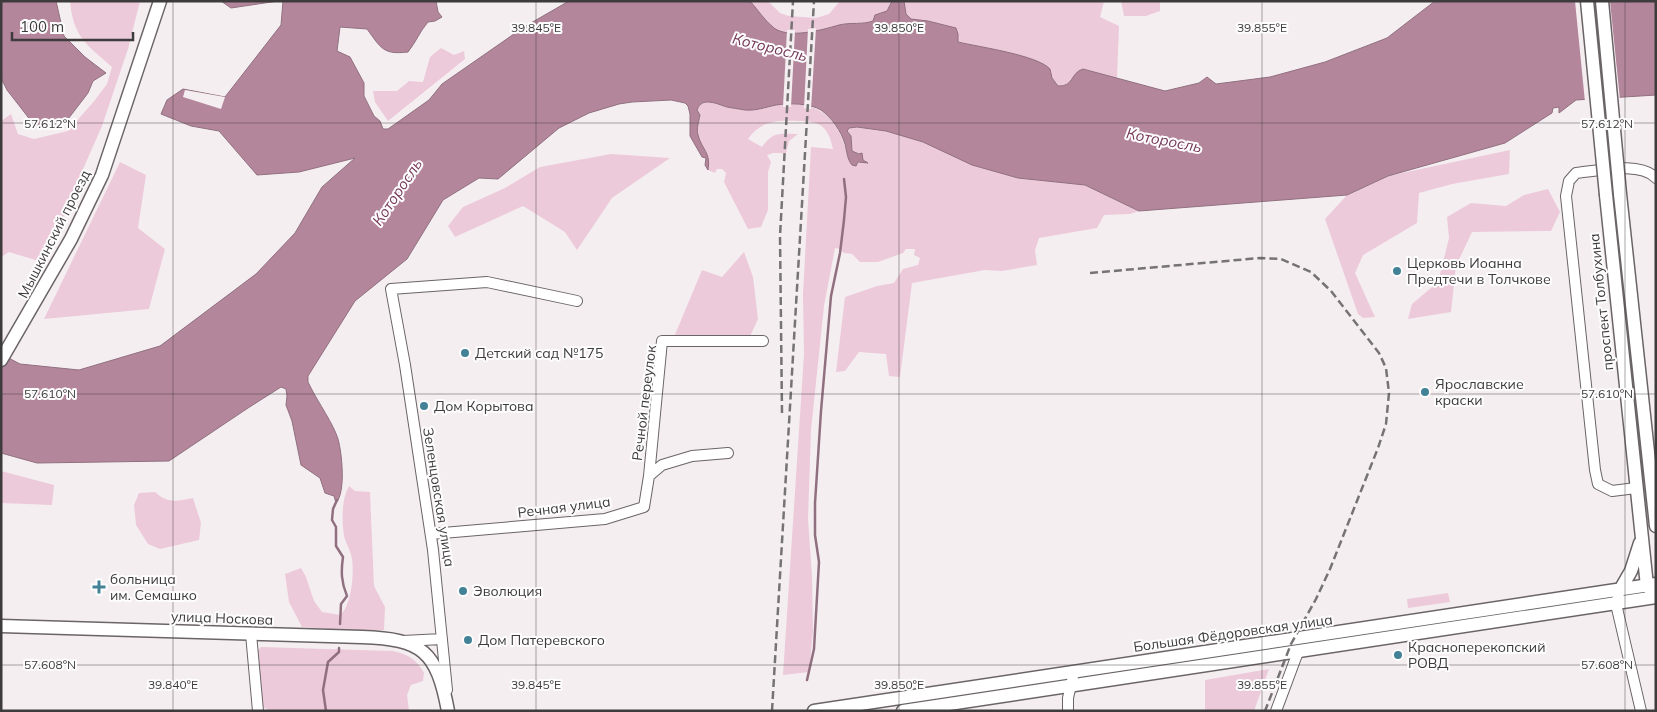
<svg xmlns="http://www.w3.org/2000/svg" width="1657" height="712" font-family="Mulish,sans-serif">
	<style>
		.green { fill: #eccada }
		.water { fill: #b4869c; stroke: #90707f }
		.pier { fill: #f5eef1 }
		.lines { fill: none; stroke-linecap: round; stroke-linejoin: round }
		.stream { stroke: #90707f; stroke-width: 2.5 }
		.minor-casing { stroke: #6a6467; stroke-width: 12 }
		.major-casing { stroke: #6a6467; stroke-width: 15 }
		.minor { stroke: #fff; stroke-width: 10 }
		.major { stroke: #fff; stroke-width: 12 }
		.rail { stroke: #767374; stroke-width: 2.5; stroke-dasharray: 8 4; stroke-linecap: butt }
		.major-bridge-casing { stroke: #6a6467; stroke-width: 15; stroke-linecap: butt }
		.major-bridge { stroke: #fff; stroke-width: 12 }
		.ticks { fill: none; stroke: #3d3b3c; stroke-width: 1; stroke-opacity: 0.45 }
		.poi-dot { fill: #438296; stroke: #fefdfe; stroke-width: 2 }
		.labels { text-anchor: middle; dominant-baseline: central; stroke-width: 4; stroke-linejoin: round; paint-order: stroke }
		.street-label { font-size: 14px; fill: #3d3b3c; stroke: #fefdfe }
		.poi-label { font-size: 14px; fill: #3d3b3c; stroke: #fefdfe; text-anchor: start }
		.water-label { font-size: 15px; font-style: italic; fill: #753959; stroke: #fefdfe }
		.ticks-label { font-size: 12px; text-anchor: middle; fill: #3d3b3c; stroke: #fefdfe; stroke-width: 4; stroke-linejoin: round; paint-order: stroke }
	</style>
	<rect width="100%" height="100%" fill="#f5eef1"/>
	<path class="green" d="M 70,1 L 140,1 L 128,49 L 102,126 L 72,194 L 60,229 L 42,262 L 9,252 L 1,257 L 1,121 L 11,114 L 18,134 L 34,139 L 68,131 L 95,100 L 107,84 L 112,67 C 87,45 73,37 70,1 Z
		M 750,1 L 768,1 L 780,13 L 789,16 L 816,18 L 829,14 L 840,1 L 892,1 L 887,11 L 875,15 L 873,21 C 862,25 851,22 839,25 C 822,30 789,39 774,28 C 765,21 758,10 750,1 Z
		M 904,1 L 1104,1 L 1100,17 L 1119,26 L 1117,78 L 1083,69 C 1070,73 1074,87 1058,86 L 1052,78 L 1050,69 C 1037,55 979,47 958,42 L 958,34 L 956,28 L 928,21 L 911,19 L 906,14 Z
		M 1121,1 L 1160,1 L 1160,11 L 1146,16 L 1124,16 Z
		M 441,48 L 454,55 L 464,51 L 465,59 L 388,121 L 375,102 L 373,91 L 397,91 L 409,81 L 423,82 L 430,57 Z
		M 710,102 C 722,102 734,110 747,110 C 759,110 770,105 781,104 C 825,101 840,123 849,161 L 856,164 L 866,161 L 863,160 L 862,155 L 852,151 L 851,136 L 847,131 L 849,128 L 857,127 L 886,131 L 923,142 L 1018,178 L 1085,185 L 1139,211 L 1130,214 L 1104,215 L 1097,228 L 1039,238 L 1035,250 L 1037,265 L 1002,271 L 985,270 L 912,283 L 900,377 L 889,376 L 886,354 L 859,352 L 845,371 L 836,372 L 845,297 L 877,286 L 894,283 L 903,269 L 918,265 L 920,258 L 914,255 L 915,249 L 906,249 L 903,253 L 878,262 L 860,262 L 852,254 L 844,253 L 840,249 L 835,248 L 824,306 L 811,430 L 808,519 L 812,576 L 813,631 L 809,672 L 783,675 L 804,354 L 803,294 L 811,147 L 833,149 C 831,140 828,130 820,125 C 813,121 804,121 797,121 C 777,120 760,121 748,139 L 762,147 C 773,131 780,134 798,134 L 789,141 L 786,153 L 773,153 L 767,155 L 771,162 L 768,172 L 768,210 L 761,227 L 748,229 L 724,182 L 726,173 L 722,169 L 717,169 L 715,173 L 708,170 C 711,152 702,150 698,135 C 696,129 699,121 700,115 L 697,110 C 699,104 703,103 710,102 Z
		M 1510,150 L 1509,174 L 1452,184 L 1419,193 L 1417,223 L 1363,255 L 1355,273 L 1375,317 L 1363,318 L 1358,314 L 1325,219 L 1347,195 L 1388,176 Z
		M 611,154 L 670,158 L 612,198 L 577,250 L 565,232 L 523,206 L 455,237 L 448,226 L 463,207 L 505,188 L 540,167 Z
		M 120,162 L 146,175 L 138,228 L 165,249 L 149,309 L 44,319 Z
		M 1548,189 L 1560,212 L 1551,231 L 1472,232 L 1456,266 L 1451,312 L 1408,319 L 1412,304 L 1438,282 L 1449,238 L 1447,217 L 1471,203 L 1506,206 L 1524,195 Z
		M 744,252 L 753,277 L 758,319 L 746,345 L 674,337 L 702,270 L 722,277 Z
		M 1,471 L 54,485 L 52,505 L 1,503 Z
		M 349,486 L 355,491 L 370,492 L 374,586 L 385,607 L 384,630 L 353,631 L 302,627 L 289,602 L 285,574 L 301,568 L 306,577 L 314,601 L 322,612 L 340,615 C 352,605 354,573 352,559 C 351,551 346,544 344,536 C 342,521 341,500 349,486 Z
		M 155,492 C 168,504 177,501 193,498 L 201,523 L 199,540 L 160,549 L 148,544 L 136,525 L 134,505 L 139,493 Z
		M 1448,593 L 1450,602 L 1408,608 L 1407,599 Z
		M 1288,645 L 1286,649 L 1087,678 L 1086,675 Z
		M 261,647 L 393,651 C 408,654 417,660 424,673 L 423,681 L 411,685 L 407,695 L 409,711 L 270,711 L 260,705 L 257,651 Z
		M 1269,669 L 1254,711 L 1205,711 L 1205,680 Z
		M 1063,679 L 1064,682 L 932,701 L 932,698 Z"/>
	<path class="water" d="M 1,1 L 56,1 L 64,36 L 85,57 L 106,73 L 93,81 L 88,93 L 65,123 L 35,126 L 7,90 L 1,78 Z
		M 221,1 L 278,1 L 231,8 Z
		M 283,1 L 436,1 L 438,12 L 442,17 L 435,21 L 428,22 C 420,31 416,42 408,52 C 383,55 381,48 367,29 L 340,27 L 337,51 L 350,57 L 364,83 L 364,96 L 374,116 L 380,121 L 383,129 L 388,129 L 429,100 L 442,84 L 524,27 L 569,1 L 750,1 C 758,10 765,21 774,28 C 789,39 822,30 839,25 C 851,22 862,25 873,21 L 875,15 L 887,11 L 892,1 L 904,1 L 906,14 L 911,19 L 928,21 L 956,28 L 958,34 L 958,42 C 979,47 1037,55 1050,69 L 1052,78 L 1058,86 C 1074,87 1070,73 1083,69 L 1165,91 L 1199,83 L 1207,77 L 1216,84 L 1270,77 L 1325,62 L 1387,38 L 1435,1 L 1656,1 L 1656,95 L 1576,100 L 1559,113 L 1559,107 L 1553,108 L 1552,113 L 1505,143 L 1388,176 L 1347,195 L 1139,211 L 1085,185 L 1018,178 L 972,165 L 923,142 L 886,131 L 857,127 L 849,128 L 847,131 L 851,136 L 852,151 L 859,154 L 862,153 L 863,160 L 868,163 L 858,162 L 856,166 L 852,165 C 847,159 847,152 845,144 C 841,131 832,118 821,110 C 809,103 789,103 776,105 C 766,107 756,111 745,110 C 739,109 732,108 727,107 C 717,104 702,96 697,110 L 700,115 C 699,121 696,129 698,135 C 702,150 711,152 708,170 L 705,165 L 706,158 L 702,157 L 690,136 L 690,114 L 688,106 L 685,103 L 671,100 L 632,102 L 619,104 L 589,113 L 559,128 L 498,179 L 479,178 L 443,200 L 407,259 L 355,301 L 308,376 L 308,382 L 311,388 C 318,402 334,425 338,439 C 342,453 346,492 336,503 L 334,496 L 325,493 L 320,478 L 301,465 L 292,421 L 286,405 L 287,396 L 286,389 L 281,387 L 248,408 L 169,461 L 37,463 L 1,453 L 1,354 L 20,364 L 79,370 L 160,346 L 256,274 L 295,233 L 322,187 L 355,158 L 299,172 L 257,175 L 219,131 L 191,126 L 161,114 L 167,100 L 183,89 L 225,97 L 281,25 Z"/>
	<path class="pier" d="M 1575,1 L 1610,1 L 1620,100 L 1585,102 Z
		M 816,28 L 811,109 L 804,108 L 808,29 Z
		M 787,30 L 795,30 L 791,107 L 783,107 Z
		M 185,90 L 225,97 L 221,109 L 183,97 Z"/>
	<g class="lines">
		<path class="stream" d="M 337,500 L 333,509 L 332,520 L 336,527 L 336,546 L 343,557 C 341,571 341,582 347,596 L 341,604 L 340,624
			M 807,680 L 814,649 L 819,562 L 815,535 L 815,503 L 821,411 L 831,296 L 840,253 L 844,220 L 846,197 L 844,179
			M 326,711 L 323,690 L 328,662 L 339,652 L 339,648"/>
		<g class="minor-casing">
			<path id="minor" d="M 649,476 L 662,341 L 763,341
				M 1636,488 L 1612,491 L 1598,484 L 1595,470 L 1566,196 L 1569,181 L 1576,173 C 1598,171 1640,161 1656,178
				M 431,534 L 605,519 L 644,507 L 649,476 L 662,465 L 692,456 L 728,453
				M 1620,590 L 1616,604 L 1641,711
				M 251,634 L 258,711
				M 403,641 L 442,639
				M 447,690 L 433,550 L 405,365 L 391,289 L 487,282 L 577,301
				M 1068,711 L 1068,698 L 1074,672
				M 1276,711 L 1298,652"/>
		</g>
		<g class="major-casing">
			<path id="major" d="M 1620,194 L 1656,526
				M 1606,195 L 1647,586 L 1652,591
				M 1,360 L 71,239 L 102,175 L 160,1
				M 1620,590 L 1631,571 L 1640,543
				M 1,626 L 362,637 C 422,639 437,651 448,711
				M 814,711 L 1656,584
				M 903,711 L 1656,597"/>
		</g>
		<use href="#minor" class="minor"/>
		<use href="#major" class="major"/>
		<path class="rail" d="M 1090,273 L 1260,258 L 1281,259 L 1311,272 L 1331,291 L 1379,353 L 1386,368 L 1389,393 L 1386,424 L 1378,448 L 1330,569 L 1316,599 L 1291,644 L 1265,711
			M 782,413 L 780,236 L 793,1
			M 772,711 L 814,1"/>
		<g class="major-bridge-casing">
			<path id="major-bridge" d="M 1587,1 L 1606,195
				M 1602,1 L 1620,194"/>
		</g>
		<use href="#major-bridge" class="major-bridge"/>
	</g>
	<path class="ticks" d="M 173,1 L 173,711M 536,1 L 536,711M 899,1 L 899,711M 1262,1 L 1262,711M 1625,1 L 1625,711M 1,123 L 1656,123M 1,394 L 1656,394M 1,665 L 1656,665"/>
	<g class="poi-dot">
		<circle cx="1397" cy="271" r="5"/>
		<circle cx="465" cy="353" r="5"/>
		<circle cx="1425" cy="392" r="5"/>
		<circle cx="424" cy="406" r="5"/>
		<path d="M96.5 579.5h5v5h5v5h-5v5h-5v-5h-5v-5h5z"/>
		<circle cx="463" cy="591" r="5"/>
		<circle cx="468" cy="640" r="5"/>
		<circle cx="1398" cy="655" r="5"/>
	</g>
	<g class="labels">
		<g class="street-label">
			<text transform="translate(54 234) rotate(-63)">Мышкинский проезд</text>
			<text transform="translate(1601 302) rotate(-96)">проспект Толбухина</text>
			<text transform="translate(644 403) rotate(-83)">Речной переулок</text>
			<text transform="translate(439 497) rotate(81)">Зеленцовская улица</text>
			<text transform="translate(564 507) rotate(-7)">Речная улица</text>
			<text transform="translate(222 618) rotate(2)">улица Носкова</text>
			<text transform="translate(1233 633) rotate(-8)">Большая Фёдоровская улица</text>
		</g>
		<g class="poi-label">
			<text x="1407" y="263">Церковь Иоанна<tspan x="1407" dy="16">Предтечи в Толчкове</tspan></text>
			<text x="475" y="353">Детский сад №175</text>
			<text x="1435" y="384">Ярославские<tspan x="1435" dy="16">краски</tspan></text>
			<text x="434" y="406">Дом Корытова</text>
			<text x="110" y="579">больница<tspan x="110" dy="16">им. Семашко</tspan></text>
			<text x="473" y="591">Эволюция</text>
			<text x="478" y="640">Дом Патеревского</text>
			<text x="1408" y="647">Красноперекопский<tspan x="1408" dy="16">РОВД</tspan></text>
		</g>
		<g class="water-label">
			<text transform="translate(770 47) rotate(14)">Которосль</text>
			<text transform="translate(1164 140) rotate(11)">Которосль</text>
			<text transform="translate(397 192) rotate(-56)">Которосль</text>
		</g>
	</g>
	<g class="ticks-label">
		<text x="536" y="32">39.845°E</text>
		<text x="899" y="32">39.850°E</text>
		<text x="1262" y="32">39.855°E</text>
		<text x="50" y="128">57.612°N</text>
		<text x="1607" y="128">57.612°N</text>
		<text x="50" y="398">57.610°N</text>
		<text x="1607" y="398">57.610°N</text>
		<text x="50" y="669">57.608°N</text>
		<text x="1607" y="669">57.608°N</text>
		<text x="173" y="689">39.840°E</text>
		<text x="536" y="689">39.845°E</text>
		<text x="899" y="689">39.850°E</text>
		<text x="1262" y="689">39.855°E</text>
	</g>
	<rect width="1657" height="712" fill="none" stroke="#3d3b3c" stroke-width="5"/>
	<path d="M12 32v8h121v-8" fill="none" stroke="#3d3b3c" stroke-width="2.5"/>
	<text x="20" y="32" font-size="15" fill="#3d3b3c" stroke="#fefdfe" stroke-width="4" paint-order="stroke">100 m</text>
</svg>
